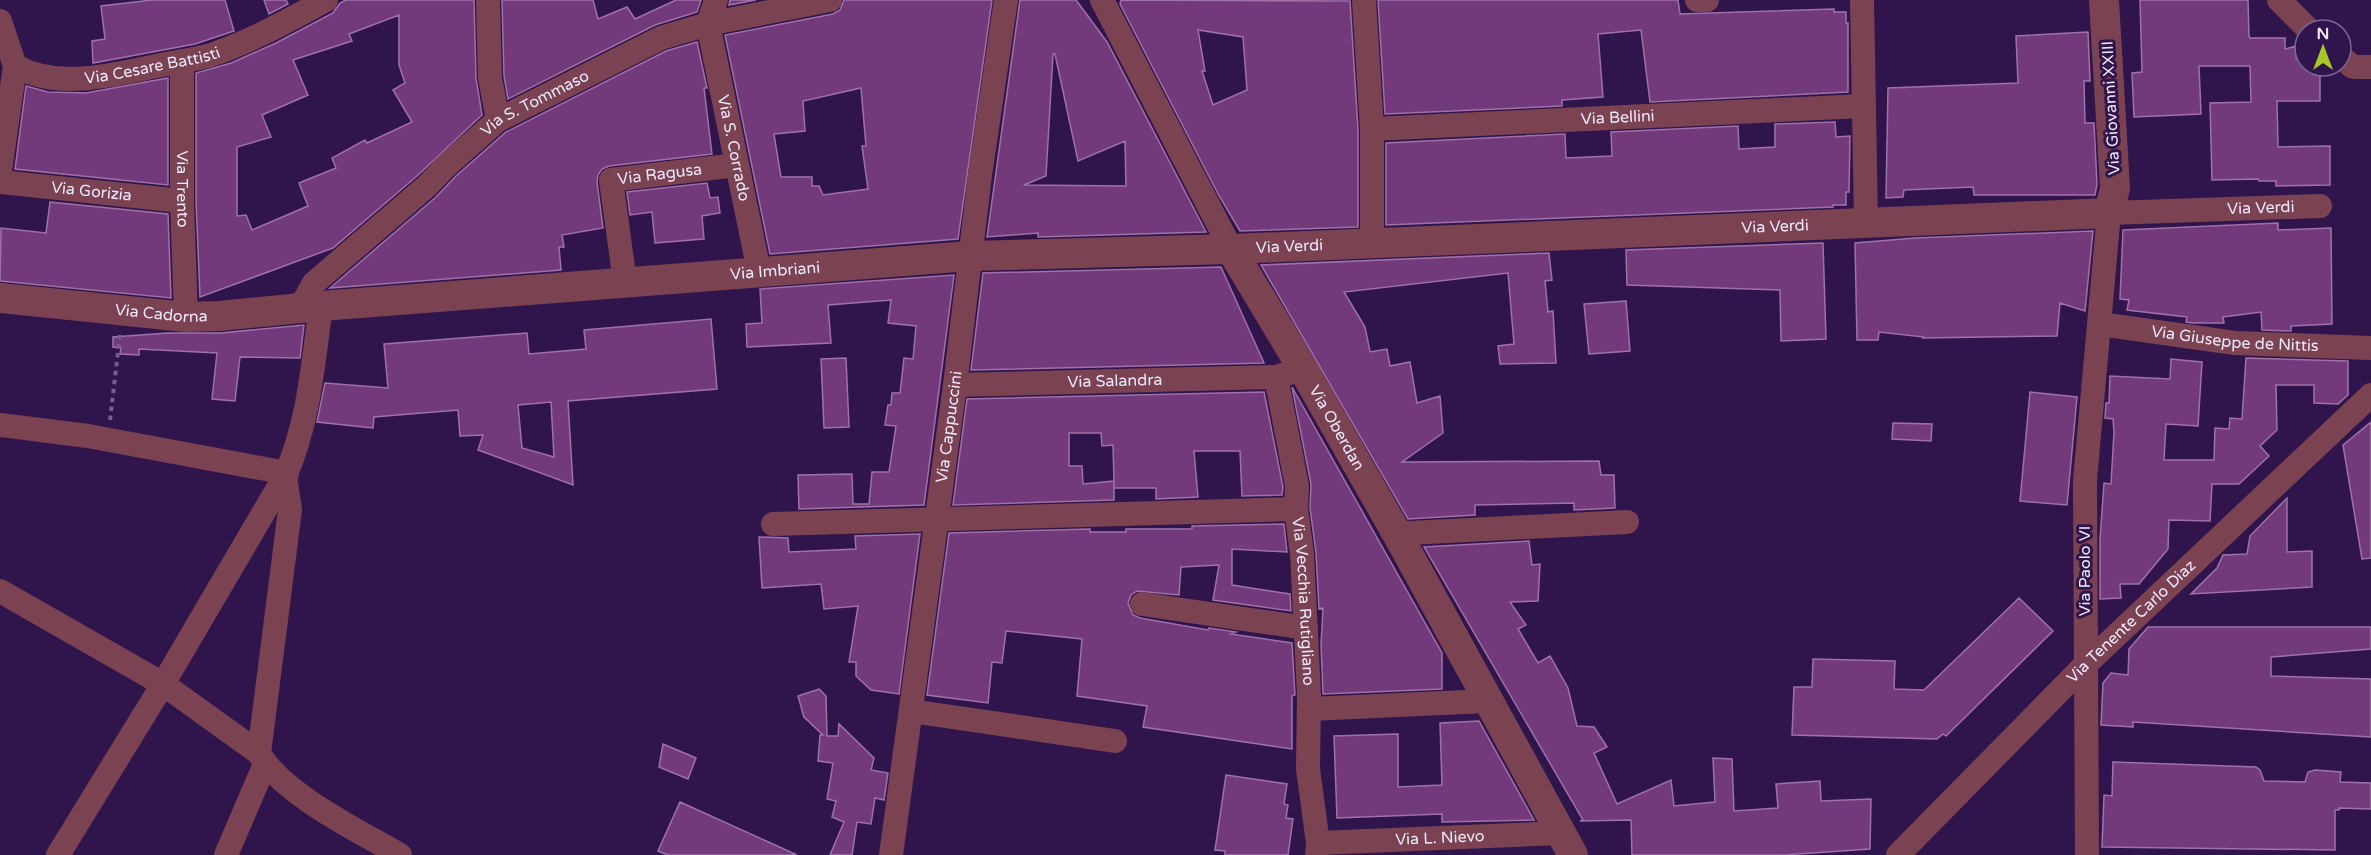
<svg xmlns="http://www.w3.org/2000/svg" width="2371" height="855" font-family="'Varela Round',sans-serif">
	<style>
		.building { fill: #723a7b; stroke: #a071a8; stroke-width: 1.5; fill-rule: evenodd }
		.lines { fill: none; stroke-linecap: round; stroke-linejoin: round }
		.path { stroke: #725f8a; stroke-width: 4; stroke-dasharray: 4.5 4.5; stroke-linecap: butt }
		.minor { stroke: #7b4252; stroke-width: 24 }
		.tertiary { stroke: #7b4252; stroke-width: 30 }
		.labels { text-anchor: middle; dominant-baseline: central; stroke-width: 6; stroke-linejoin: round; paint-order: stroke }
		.street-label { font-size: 16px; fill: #efe8fd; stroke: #2f154c }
	</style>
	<rect width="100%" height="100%" fill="#2f154c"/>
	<path class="building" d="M 152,0 L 225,0 L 234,31 L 195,44 L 93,63 L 92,41 L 105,39 L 101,6 Z
		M 264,0 L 286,0 L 288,4 L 269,14 Z
		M 346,0 L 474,0 L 476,78 L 482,115 L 417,176 L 333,248 L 200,297 L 196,201 L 196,73 L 231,63 L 276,43 L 333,13 L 340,3 ZM 399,15 L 399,65 L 405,83 L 393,90 L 412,122 L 367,143 L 365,140 L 332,158 L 336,168 L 299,183 L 308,206 L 252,230 L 246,215 L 237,216 L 237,147 L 271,137 L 262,115 L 308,95 L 293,60 L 352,41 L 349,34 Z
		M 502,0 L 593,0 L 598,19 L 627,7 L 635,19 L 676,0 L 701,0 L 697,12 L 655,25 L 508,99 L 504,76 Z
		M 730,0 L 756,0 L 729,5 Z
		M 844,0 L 992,0 L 958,239 L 770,254 L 725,35 L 833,14 L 840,10 ZM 861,88 L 866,146 L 862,146 L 868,189 L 823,195 L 819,186 L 812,186 L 812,177 L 781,177 L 774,134 L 805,131 L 803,101 Z
		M 1020,0 L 1076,0 L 1107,42 L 1206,232 L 1038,237 L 1038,233 L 987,237 ZM 1053,54 L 1055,54 L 1078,161 L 1125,141 L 1126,186 L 1024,185 L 1046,176 Z
		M 1121,0 L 1350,1 L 1358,129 L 1358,227 L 1240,231 L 1218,194 L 1120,4 ZM 1198,30 L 1243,37 L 1247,90 L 1213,105 L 1202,71 L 1205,71 Z
		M 1378,0 L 1678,0 L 1680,14 L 1834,9 L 1834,12 L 1846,12 L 1846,23 L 1848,23 L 1848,92 L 1650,102 L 1641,30 L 1598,34 L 1603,97 L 1562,100 L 1562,106 L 1385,114 Z
		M 2140,0 L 2248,0 L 2249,36 L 2250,38 L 2285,38 L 2285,49 L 2296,46 L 2296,58 L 2305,58 L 2305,66 L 2320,67 L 2320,101 L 2277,101 L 2278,147 L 2330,146 L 2330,185 L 2276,186 L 2276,181 L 2259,181 L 2258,179 L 2212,180 L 2210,103 L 2251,102 L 2250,66 L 2199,66 L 2201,114 L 2134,117 L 2132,73 L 2142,72 Z
		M 2088,32 L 2090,81 L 2084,81 L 2085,123 L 2094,123 L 2097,184 L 2095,195 L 1974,195 L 1973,187 L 1904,190 L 1903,197 L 1886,198 L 1888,88 L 2018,83 L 2016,36 Z
		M 697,42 L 707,88 L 704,88 L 712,154 L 609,166 L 602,169 L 598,175 L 597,182 L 603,228 L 562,235 L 564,247 L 559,247 L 561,270 L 330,288 L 436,197 L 456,176 L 506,132 L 666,51 Z
		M 168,78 L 168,185 L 15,169 L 26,86 L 48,92 L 86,93 Z
		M 1835,122 L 1836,137 L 1850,136 L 1849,192 L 1846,192 L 1846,205 L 1833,205 L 1833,207 L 1386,225 L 1386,143 L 1565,134 L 1566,158 L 1612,156 L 1611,132 L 1738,126 L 1739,149 L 1775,147 L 1775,124 Z
		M 707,183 L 710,198 L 718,197 L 720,213 L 702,216 L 704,239 L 655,243 L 652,212 L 630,215 L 627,192 Z
		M 50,202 L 168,214 L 171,298 L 0,281 L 1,228 L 46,233 Z
		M 2278,223 L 2278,230 L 2331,228 L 2332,324 L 2291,326 L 2291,331 L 2262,330 L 2261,312 L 2223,317 L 2224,323 L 2193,323 L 2186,322 L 2187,317 L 2127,310 L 2129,300 L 2120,299 L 2123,230 Z
		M 2093,231 L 2085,311 L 2060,303 L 2057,336 L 1923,338 L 1924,337 L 1879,332 L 1878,340 L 1857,340 L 1855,243 L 1915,238 Z
		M 1823,243 L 1826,339 L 1781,341 L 1780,290 L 1627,285 L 1626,250 Z
		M 1549,253 L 1552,280 L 1545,281 L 1548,312 L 1553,311 L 1556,363 L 1500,364 L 1498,346 L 1514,344 L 1508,273 L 1344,292 L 1365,327 L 1370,352 L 1387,349 L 1390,366 L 1410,362 L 1417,403 L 1440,396 L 1443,433 L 1402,462 L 1599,461 L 1601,475 L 1614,475 L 1615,508 L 1574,510 L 1574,503 L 1475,505 L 1475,515 L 1408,519 L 1261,265 Z
		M 1221,267 L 1264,363 L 971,370 L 983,273 Z
		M 954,275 L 924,505 L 799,509 L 798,475 L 852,474 L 853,504 L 869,504 L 872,472 L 889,472 L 896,426 L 885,425 L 888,405 L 891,405 L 892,393 L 900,393 L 904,358 L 913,359 L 916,326 L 888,323 L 891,300 L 828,305 L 831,343 L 747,347 L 746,324 L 762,323 L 760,289 Z
		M 1626,301 L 1630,351 L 1589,354 L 1584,304 Z
		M 711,319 L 717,389 L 568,401 L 573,485 L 478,450 L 483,435 L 460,436 L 458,410 L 374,417 L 373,428 L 317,422 L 325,383 L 388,388 L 384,344 L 527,333 L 529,354 L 586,349 L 584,330 ZM 551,402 L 554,457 L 522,448 L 518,405 Z
		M 304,325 L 300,358 L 240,357 L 235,401 L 212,399 L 217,353 L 139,349 L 139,355 L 120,354 L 121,348 L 113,347 L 113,337 L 168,333 L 221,333 Z
		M 846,358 L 849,427 L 824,428 L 821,359 Z
		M 2246,358 L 2348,361 L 2348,395 L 2338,404 L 2314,403 L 2314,385 L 2276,385 L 2277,430 L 2260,446 L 2269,456 L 2239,484 L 2212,484 L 2210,521 L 2169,520 L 2168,549 L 2139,584 L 2120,584 L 2121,598 L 2100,599 L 2100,539 L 2104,483 L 2111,484 L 2114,432 L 2113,419 L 2105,418 L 2106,403 L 2109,403 L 2110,376 L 2170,379 L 2171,359 L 2202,362 L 2198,426 L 2166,424 L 2164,460 L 2214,460 L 2215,428 L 2229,429 L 2230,418 L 2242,419 Z
		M 1292,387 L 1442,653 L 1442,689 L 1323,694 L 1321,645 L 1323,608 L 1319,609 L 1316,553 L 1310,508 L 1311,484 Z
		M 1264,392 L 1283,487 L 1282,495 L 1242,496 L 1240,451 L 1194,451 L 1198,497 L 1156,499 L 1156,488 L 1114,488 L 1114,481 L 1114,500 L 953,505 L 967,399 ZM 1069,433 L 1101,433 L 1102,446 L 1113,445 L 1114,481 L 1083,484 L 1082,466 L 1069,466 Z
		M 2030,392 L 2077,397 L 2067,505 L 2020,501 Z
		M 2371,422 L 2371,558 L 2362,559 L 2343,445 Z
		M 1893,423 L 1932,424 L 1931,441 L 1892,439 Z
		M 2287,498 L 2287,552 L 2312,551 L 2312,587 L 2191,594 L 2217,568 L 2223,555 L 2247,554 L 2250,536 Z
		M 1284,524 L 1287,552 L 1232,549 L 1232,585 L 1290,594 L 1291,611 L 1213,600 L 1219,565 L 1181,567 L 1179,595 L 1137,591 L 1131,595 L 1128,603 L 1133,615 L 1140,618 L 1208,630 L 1209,628 L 1236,632 L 1231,634 L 1292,643 L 1295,695 L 1292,696 L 1292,749 L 1143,727 L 1147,706 L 1077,696 L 1082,639 L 1006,631 L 1002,663 L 992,662 L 988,703 L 927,695 L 949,533 L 1090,529 L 1090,532 L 1126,532 L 1126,529 L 1192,529 L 1192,526 Z
		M 920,534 L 899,694 L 871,690 L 856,676 L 856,662 L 849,662 L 858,606 L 824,609 L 821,584 L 762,588 L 759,537 L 788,538 L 789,552 L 856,549 L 855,536 Z
		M 1529,541 L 1532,565 L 1540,564 L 1538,601 L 1510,602 L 1526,625 L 1518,629 L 1538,663 L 1550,656 L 1568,688 L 1577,726 L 1594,727 L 1607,747 L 1594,753 L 1617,804 L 1671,780 L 1674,806 L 1715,802 L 1713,758 L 1732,759 L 1734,811 L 1778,808 L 1776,784 L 1820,781 L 1821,801 L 1871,799 L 1870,849 L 1783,855 L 1632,855 L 1631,820 L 1580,821 L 1583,820 L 1424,547 Z
		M 2019,598 L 2053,631 L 1946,736 L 1943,734 L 1937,739 L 1792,735 L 1794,687 L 1812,687 L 1813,659 L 1895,661 L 1894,689 L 1924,690 Z
		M 2148,627 L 2371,627 L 2371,649 L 2271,657 L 2271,676 L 2371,679 L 2371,737 L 2133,722 L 2133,727 L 2101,725 L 2103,683 L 2111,673 L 2128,675 L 2129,649 Z
		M 819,689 L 826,696 L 827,736 L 838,736 L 839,724 L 874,758 L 871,770 L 888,773 L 884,800 L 875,798 L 871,824 L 857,822 L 852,855 L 830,855 L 844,822 L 832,817 L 836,801 L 827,799 L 833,763 L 818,761 L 820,735 L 823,735 L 804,717 L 798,696 Z
		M 1479,721 L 1534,820 L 1442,822 L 1442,814 L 1337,818 L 1334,736 L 1398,734 L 1398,787 L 1442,785 L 1440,723 Z
		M 663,744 L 696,758 L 688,779 L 659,767 Z
		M 2113,762 L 2256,767 L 2260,770 L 2264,781 L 2305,782 L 2308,772 L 2315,770 L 2341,772 L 2340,782 L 2371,783 L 2371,809 L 2339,808 L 2339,810 L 2335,810 L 2335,850 L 2102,847 L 2104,795 L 2112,796 Z
		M 1226,775 L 1287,784 L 1284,804 L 1288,805 L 1286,818 L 1293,819 L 1288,855 L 1225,855 L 1225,851 L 1215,850 Z
		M 680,802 L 797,855 L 668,855 L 658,851 Z"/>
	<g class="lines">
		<path class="path" d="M 110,420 L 120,335"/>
		<g class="minor">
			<path d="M 488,0 L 490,78 L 498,120"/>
			<path id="s1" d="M 716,0 L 708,24 L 759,271"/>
			<path d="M 1102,0 L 1231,249"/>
			<path d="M 1364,0 L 1372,129 L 1372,243"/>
			<path d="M 1697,0 L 1707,0"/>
			<path d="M 1862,0 L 1866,222"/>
			<path d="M 2279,0 L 2309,30"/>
			<path id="s2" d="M 0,21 L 15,66 C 59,90 111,75 157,66 C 175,62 194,60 211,55 C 252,41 289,20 326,0"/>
			<path d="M 2341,57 L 2353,67 L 2371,67"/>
			<path id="s3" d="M 182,61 L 182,201 L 186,317"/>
			<path id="s4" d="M 1372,129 L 1863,106"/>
			<path d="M 0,171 L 15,66"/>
			<path id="s5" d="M 0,182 L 182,201"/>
			<path id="s6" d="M 625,282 L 611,180 L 737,165"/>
			<path id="s7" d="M 300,308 L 314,283 L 427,186 L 446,166 L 498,120 L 661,38 L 708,24 L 830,0"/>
			<path id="s8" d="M 2100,324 L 2235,343 L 2371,348"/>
			<path id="s9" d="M 1303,369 L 1276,377 L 1297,486 L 1296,509 L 1302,554 L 1309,695 L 1308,769 L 1318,843 L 1317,855"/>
			<path id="s10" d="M 955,385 L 1276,377"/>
			<path d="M 0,425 L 88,436 L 287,473"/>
			<path d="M 773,524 L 1296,509"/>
			<path d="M 1400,539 L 1409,533 L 1627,522"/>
			<path d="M 0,591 L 163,684 L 259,753 C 282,794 359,831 400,855"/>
			<path d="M 1142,604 L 1306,628"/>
			<path d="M 1310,709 L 1487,701"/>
			<path d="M 911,711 L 1115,741"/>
			<path d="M 259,753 L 290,510 L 285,476"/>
			<path id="s11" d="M 1318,843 L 1560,833"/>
			<path d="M 58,855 L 163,684 L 285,476 C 309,423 313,363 321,306"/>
			<path d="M 226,855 L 265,764"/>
			<path id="s12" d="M 891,855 L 955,385 L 980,175 L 1006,0"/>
			<path id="s13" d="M 1898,855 L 2085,665 L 2371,395"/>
			<path id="s14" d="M 2087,855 L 2085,480 L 2109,213 L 2320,206"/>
		</g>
		<g class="tertiary">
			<path id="s15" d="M 1231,249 L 1303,369 L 1400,539 L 1573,855"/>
			<path id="s16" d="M 0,298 L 186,317 L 219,316 L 321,306 L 970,256 L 1231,249 L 2109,213 L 2115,188 L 2104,0"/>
		</g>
	</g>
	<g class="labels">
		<g class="street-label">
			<text stroke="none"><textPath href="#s2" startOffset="188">Via Cesare Battisti</textPath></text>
			<text stroke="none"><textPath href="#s7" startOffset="315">Via S. Tommaso</textPath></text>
			<text transform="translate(2111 108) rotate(-93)">Via Giovanni XXIII</text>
			<text stroke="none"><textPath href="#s4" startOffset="246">Via Bellini</textPath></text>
			<text stroke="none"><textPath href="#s1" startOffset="152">Via S. Corrado</textPath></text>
			<text stroke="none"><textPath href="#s6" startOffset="152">Via Ragusa</textPath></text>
			<text stroke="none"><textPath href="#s3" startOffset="128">Via Trento</textPath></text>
			<text stroke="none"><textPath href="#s5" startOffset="92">Via Gorizia</textPath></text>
			<text stroke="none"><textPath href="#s14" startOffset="795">Via Verdi</textPath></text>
			<text stroke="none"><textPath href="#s16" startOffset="1779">Via Verdi</textPath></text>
			<text stroke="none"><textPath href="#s16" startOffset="1293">Via Verdi</textPath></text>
			<text stroke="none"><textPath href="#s16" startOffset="778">Via Imbriani</textPath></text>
			<text stroke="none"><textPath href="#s16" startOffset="162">Via Cadorna</textPath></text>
			<text stroke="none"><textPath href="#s8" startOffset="136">Via Giuseppe de Nittis</textPath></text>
			<text stroke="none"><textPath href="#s10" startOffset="160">Via Salandra</textPath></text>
			<text stroke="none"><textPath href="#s12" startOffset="432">Via Cappuccini</textPath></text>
			<text stroke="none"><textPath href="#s15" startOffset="208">Via Oberdan</textPath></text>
			<text transform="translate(2085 571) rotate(-90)">Via Paolo VI</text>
			<text stroke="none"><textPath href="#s9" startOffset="255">Via Vecchia Rutigliano</textPath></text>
			<text stroke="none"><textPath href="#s13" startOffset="330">Via Tenente Carlo Diaz</textPath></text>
			<text stroke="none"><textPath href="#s11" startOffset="122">Via L. Nievo</textPath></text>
		</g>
	</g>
	<g transform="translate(2323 48)"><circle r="28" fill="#2f154c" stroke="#7c6993" stroke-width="1.5"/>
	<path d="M0-4.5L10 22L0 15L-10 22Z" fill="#a5c823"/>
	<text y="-9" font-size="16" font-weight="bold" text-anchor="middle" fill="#efe8fd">N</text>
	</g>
</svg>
